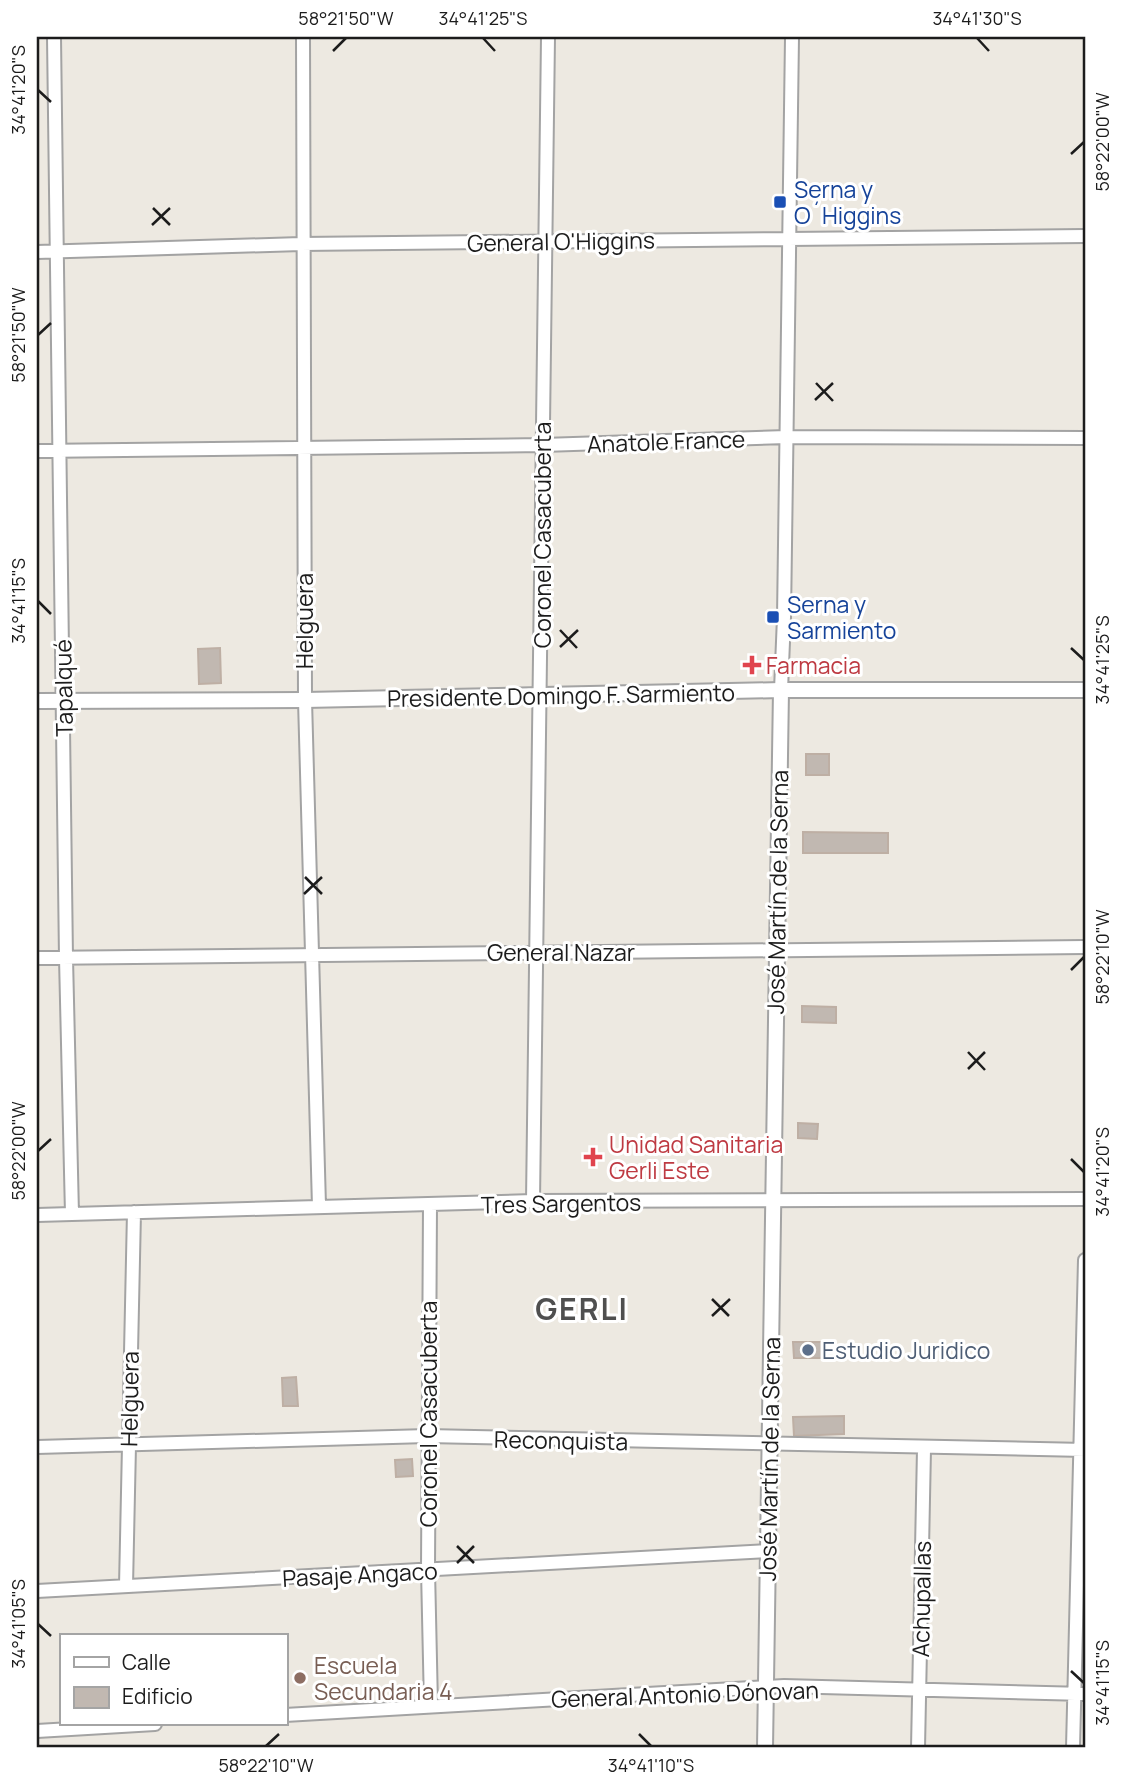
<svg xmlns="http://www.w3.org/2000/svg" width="1122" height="1785" font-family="Manrope,sans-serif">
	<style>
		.building { fill: #c1b8b1; stroke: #beafa4; stroke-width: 2 }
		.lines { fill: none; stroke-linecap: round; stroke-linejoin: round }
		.minor-casing { stroke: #a3a3a3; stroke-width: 16 }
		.tertiary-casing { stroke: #a3a3a3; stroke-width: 18 }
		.minor { stroke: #fff; stroke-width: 12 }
		.tertiary { stroke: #fff; stroke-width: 14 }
		.ticks { fill: none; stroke: #1c1c1c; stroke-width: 2.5 }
		.transit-dot { fill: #1a4fb4; stroke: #fff; stroke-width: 2.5 }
		.health-dot { fill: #e0444e; stroke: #fff; stroke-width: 2.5 }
		.service-dot { fill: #5c6f8a; stroke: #fff; stroke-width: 2.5 }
		.education-dot { fill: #8d6e63; stroke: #fff; stroke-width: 2.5 }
		.labels { text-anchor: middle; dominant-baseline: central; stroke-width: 6; stroke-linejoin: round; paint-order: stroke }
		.transit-label { font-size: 23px; fill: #164399; stroke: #fff; text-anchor: start }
		.street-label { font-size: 23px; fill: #1c1c1c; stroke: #fff }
		.health-label { font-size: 23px; fill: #be3a42; stroke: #fff; text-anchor: start }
		.service-label { font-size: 23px; fill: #4e5e75; stroke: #fff; text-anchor: start }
		.education-label { font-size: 23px; fill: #785e54; stroke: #fff; text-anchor: start }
		.district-label { font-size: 30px; font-weight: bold; letter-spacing: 2px; fill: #4f4f4f; stroke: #fff }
		.neatline { fill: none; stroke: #1c1c1c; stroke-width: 2.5 }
		.ticks-label { font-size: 18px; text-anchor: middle; fill: #1c1c1c }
	</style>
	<rect width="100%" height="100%" fill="#ede9e1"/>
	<path class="building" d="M 220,648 L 221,683 L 199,684 L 198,649 Z
		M 806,754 L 829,754 L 829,775 L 806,775 Z
		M 803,832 L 888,833 L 888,853 L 803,853 Z
		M 802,1006 L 836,1007 L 836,1023 L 802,1022 Z
		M 798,1123 L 818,1124 L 817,1139 L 798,1138 Z
		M 793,1342 L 822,1342 L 822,1358 L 794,1358 Z
		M 296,1377 L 298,1406 L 283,1406 L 282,1378 Z
		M 844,1416 L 844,1434 L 794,1436 L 793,1417 Z
		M 412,1459 L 413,1476 L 396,1477 L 395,1460 Z"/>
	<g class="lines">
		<g class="minor-casing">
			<path id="minor" d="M 54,37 L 66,958 L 72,1214
				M 303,37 L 305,700 L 319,1206
				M 37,252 L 301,244 L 1085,236
				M 37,451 L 543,445 L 787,437 L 1085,438
				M 781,690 L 784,617 L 792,37
				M 37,958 L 1085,947
				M 533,1201 L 548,37
				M 430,1205 L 428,1570 L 431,1706
				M 37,1215 L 533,1201 L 1085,1199
				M 37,1447 L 427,1436 L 1085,1450
				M 126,1586 L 134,1212
				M 37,1591 L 767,1551
				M 285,1715 L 784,1686 L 1085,1694
				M 37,1731 L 155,1724
				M 918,1748 L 924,1449
				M 1073,1748 L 1085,1260"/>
		</g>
		<g class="tertiary-casing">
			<path id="tertiary" d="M 37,701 L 305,700 L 781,690 L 1085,690
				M 765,1748 L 781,690"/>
		</g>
		<use href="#minor" class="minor"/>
		<use href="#tertiary" class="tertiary"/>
	</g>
	<path class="ticks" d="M 483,38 L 495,51M 977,38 L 989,51M 333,51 L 346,38M 38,90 L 51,102M 1071,154 L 1084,142M 153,208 L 170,225M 152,225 L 170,208M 38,335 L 51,323M 816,383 L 833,401M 815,400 L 833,383M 38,601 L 51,614M 560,630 L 577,648M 560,647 L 578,630M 1071,648 L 1084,660M 305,877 L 322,894M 304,894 L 322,877M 1071,970 L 1084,957M 968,1052 L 985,1070M 968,1069 L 985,1052M 38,1151 L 51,1139M 1071,1159 L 1084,1172M 712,1299 L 729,1316M 712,1316 L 730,1299M 457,1546 L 474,1563M 457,1563 L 474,1546M 38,1624 L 51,1636M 1071,1671 L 1084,1683M 639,1734 L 651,1746M 266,1746 L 279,1734"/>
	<g class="transit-dot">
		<rect x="773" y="195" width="14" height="14" rx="3.5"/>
		<rect x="766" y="610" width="14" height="14" rx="3.5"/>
	</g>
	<g class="health-dot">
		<path d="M748.5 654.5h7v7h7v7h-7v7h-7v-7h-7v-7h7z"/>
		<path d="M589.5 1146.5h7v7h7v7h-7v7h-7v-7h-7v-7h7z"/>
	</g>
	<circle class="service-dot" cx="808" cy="1350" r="7"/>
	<circle class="education-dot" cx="300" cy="1678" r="7"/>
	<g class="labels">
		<g class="transit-label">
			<text x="794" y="189">Serna y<tspan x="794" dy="26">O´Higgins</tspan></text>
			<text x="787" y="604">Serna y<tspan x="787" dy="26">Sarmiento</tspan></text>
		</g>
		<g class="street-label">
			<text transform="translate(561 241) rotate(-1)">General O'Higgins</text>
			<text transform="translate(666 441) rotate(-2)">Anatole France</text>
			<text transform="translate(542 535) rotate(-90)">Coronel Casacuberta</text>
			<text transform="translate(304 621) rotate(-90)">Helguera</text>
			<text transform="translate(63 688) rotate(-91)">Tapalqué</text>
			<text transform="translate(561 695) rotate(-1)">Presidente Domingo F. Sarmiento</text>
			<text transform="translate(777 892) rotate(-89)">José Martín de la Serna</text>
			<text x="561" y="952">General Nazar</text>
			<text transform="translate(561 1203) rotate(-1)">Tres Sargentos</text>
			<text transform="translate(129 1399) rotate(-89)">Helguera</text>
			<text transform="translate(428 1414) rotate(-90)">Coronel Casacuberta</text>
			<text transform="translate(561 1440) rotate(1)">Reconquista</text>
			<text transform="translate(769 1459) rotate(-89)">José Martín de la Serna</text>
			<text transform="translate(360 1574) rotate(-3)">Pasaje Angaco</text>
			<text transform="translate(921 1599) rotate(-89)">Achupallas</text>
			<text transform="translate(685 1694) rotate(-2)">General Antonio Dónovan</text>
		</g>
		<g class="health-label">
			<text x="766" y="665">Farmacia</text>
			<text x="609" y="1144">Unidad Sanitaria<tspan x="609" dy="26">Gerli Este</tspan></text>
		</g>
		<g class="service-label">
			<text x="822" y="1350">Estudio Juridico</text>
		</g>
		<g class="education-label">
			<text x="314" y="1665">Escuela<tspan x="314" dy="26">Secundaria 4</tspan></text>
		</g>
		<g class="district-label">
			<text x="582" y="1308">GERLI</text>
		</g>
	</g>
	<rect width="1122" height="1785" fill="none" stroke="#ffffff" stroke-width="77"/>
	<rect x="60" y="1634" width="228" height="91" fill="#ffffff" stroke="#a4a4a4" stroke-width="2"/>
	<rect x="74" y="1657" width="35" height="10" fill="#ffffff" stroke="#a4a4a4" stroke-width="2"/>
	<text x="122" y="1670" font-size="21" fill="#1c1c1c">Calle</text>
	<rect x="74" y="1687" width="35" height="21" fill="#c1b8b1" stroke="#a4a4a4" stroke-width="2"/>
	<text x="122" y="1704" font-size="21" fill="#1c1c1c">Edificio</text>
	<rect x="38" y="38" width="1046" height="1708" class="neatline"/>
	<g class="ticks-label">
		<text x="346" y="25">58°21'50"W</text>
		<text x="483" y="25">34°41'25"S</text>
		<text x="977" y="25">34°41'30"S</text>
		<text transform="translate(19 90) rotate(-90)" y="6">34°41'20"S</text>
		<text transform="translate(1103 142) rotate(-90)" y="6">58°22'00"W</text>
		<text transform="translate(19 335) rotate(-90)" y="6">58°21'50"W</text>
		<text transform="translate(19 601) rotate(-90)" y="6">34°41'15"S</text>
		<text transform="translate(1103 660) rotate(-90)" y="6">34°41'25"S</text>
		<text transform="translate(1103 957) rotate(-90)" y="6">58°22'10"W</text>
		<text transform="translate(19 1151) rotate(-90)" y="6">58°22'00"W</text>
		<text transform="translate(1103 1172) rotate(-90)" y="6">34°41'20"S</text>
		<text transform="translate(19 1624) rotate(-90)" y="6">34°41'05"S</text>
		<text transform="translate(1103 1683) rotate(-90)" y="6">34°41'15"S</text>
		<text x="266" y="1772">58°22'10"W</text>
		<text x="651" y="1772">34°41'10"S</text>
	</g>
</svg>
